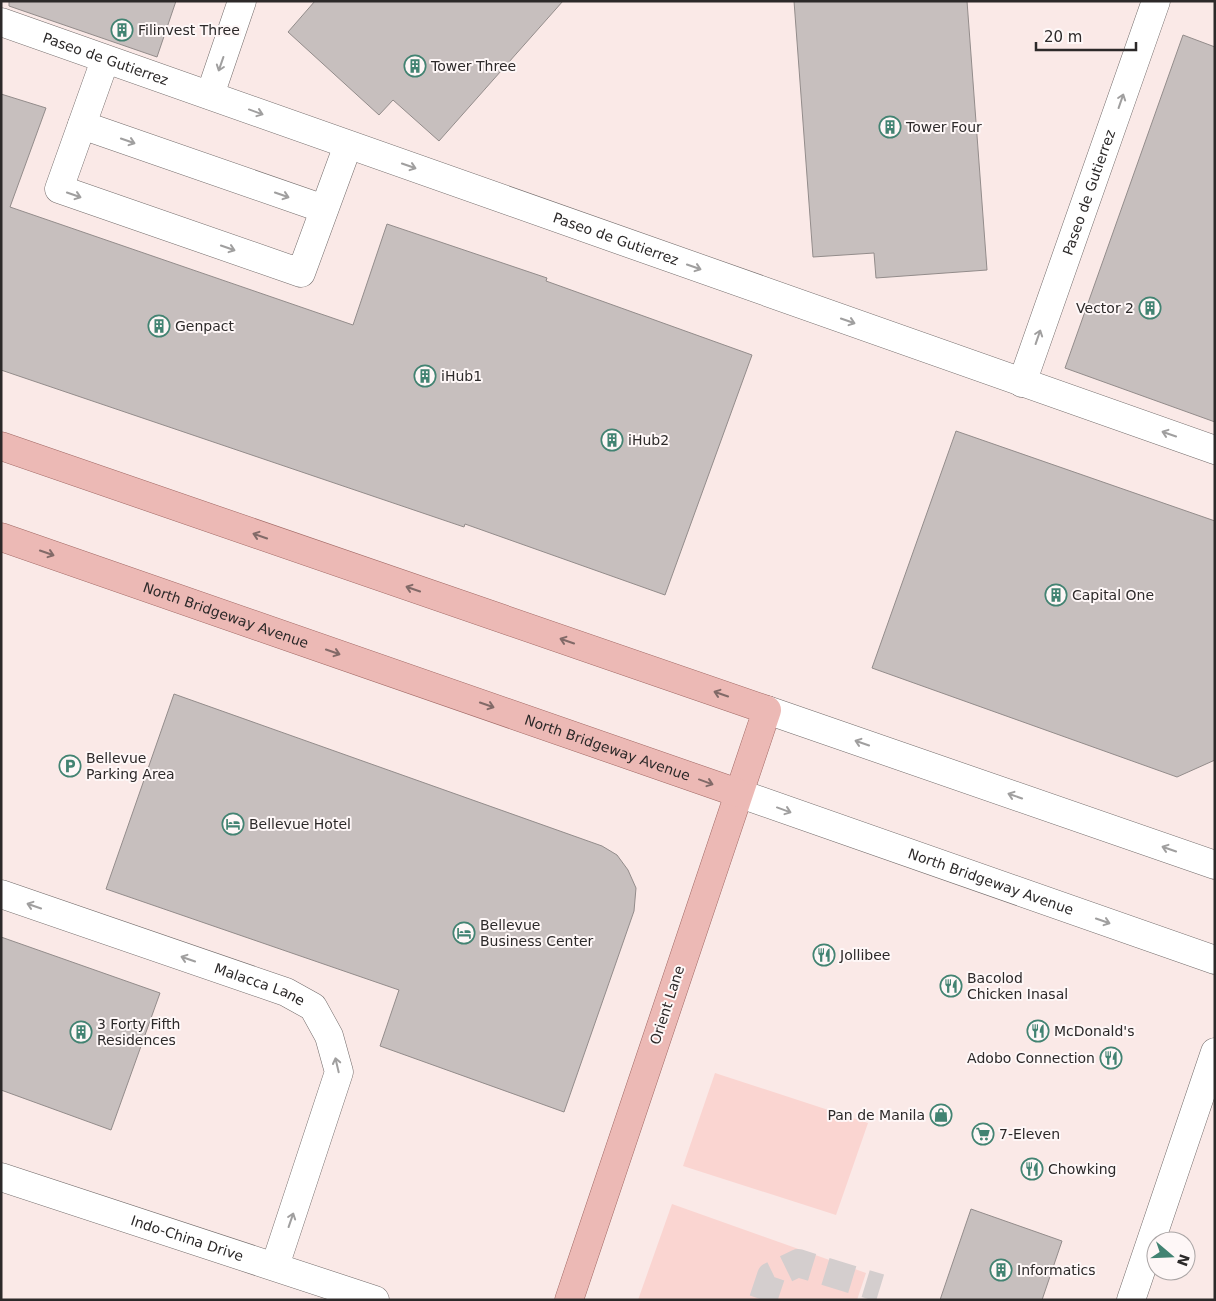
<svg xmlns="http://www.w3.org/2000/svg" width="1216" height="1301" font-family="'DejaVu Sans',sans-serif">
	<style>
		.built { fill: #fae9e7; fill-rule: evenodd }
		.green { fill: #fad5d1 }
		.building { fill: #c7bfbe; stroke: #938c8b }
		.lines { fill: none; stroke-linecap: round; stroke-linejoin: round }
		.minor-tunnel { stroke: #d4cece; stroke-width: 28; stroke-dasharray: 28 14; stroke-linecap: butt }
		.minor-casing { stroke: #726b6a; stroke-width: 29 }
		.major-casing { stroke: #a06864; stroke-width: 29 }
		.minor { stroke: #fff; stroke-width: 28 }
		.major { stroke: #ecb9b5; stroke-width: 28 }
		.oneway { stroke: #a09f9f }
		.oneway2 { stroke: #826a68 }
		.labels { text-anchor: middle; dominant-baseline: central; stroke-width: 4; stroke-linejoin: round; paint-order: stroke }
		.poi-label { font-size: 14px; fill: #2c2929; stroke: #fef7f7; text-anchor: start }
		.street-label { font-size: 14px; fill: #2c2929; stroke: #fef7f7 }
	</style>
	<rect width="100%" height="100%" fill="#fef7f7"/>
	<path class="built" d="M 1,1 L 1215,1 L 1215,1300 L 1,1300 ZM 1156,1241 L 1186,1241 L 1186,1271 L 1156,1271 Z"/>
	<path class="green" d="M 715,1073 L 868,1123 L 836,1215 L 683,1166 Z
		M 672,1204 L 866,1273 L 857,1300 L 638,1300 Z"/>
	<path class="building" d="M 9,1 L 176,1 L 157,57 L 9,6 Z
		M 315,1 L 563,1 L 439,141 L 393,100 L 379,115 L 288,32 Z
		M 794,1 L 967,1 L 987,270 L 876,278 L 874,253 L 813,257 Z
		M 1183,35 L 1215,47 L 1215,422 L 1065,368 Z
		M 1,94 L 46,108 L 10,207 L 353,325 L 387,224 L 547,278 L 546,281 L 752,355 L 665,595 L 465,524 L 464,527 L 1,370 Z
		M 956,431 L 1215,521 L 1215,760 L 1177,777 L 872,668 Z
		M 174,694 L 602,846 L 617,855 L 628,870 L 636,888 L 634,911 L 564,1112 L 380,1046 L 399,990 L 106,889 Z
		M 1,937 L 160,993 L 111,1130 L 1,1090 Z
		M 971,1209 L 1062,1241 L 1042,1300 L 940,1300 Z"/>
	<g class="lines">
		<path class="minor-tunnel" d="M 763,1300 L 771,1276 L 798,1263 L 880,1288"/>
		<g class="minor-casing">
			<g id="minor">
				<path id="s1" d="M 1,22 L 1215,450"/>
				<path d="M 105,60 L 59,189 L 301,273 L 348,145"/>
				<path d="M 210,95 L 242,1"/>
				<path d="M 82,125 L 324,209"/>
				<path id="s2" d="M 1022,383 L 1156,1"/>
				<path d="M 767,710 L 1215,865"/>
				<path id="s3" d="M 738,793 L 1215,960"/>
				<path id="s4" d="M 1,894 L 286,992 L 313,1007 L 329,1036 L 339,1072 L 275,1266"/>
				<path id="s5" d="M 1,1177 L 375,1300"/>
				<path d="M 1131,1300 L 1215,1052"/>
			</g>
		</g>
		<g class="major-casing">
			<g id="major">
				<path d="M 1,446 L 767,710 L 569,1300"/>
				<path id="s6" d="M 1,537 L 738,793"/>
			</g>
		</g>
		<use href="#minor" class="minor"/>
		<use href="#major" class="major"/>
	</g>
	<defs><path id="oneway-shaft" d="M-6 0H5M1.5-3L5.5 0L1.5 3" fill="none" stroke-width="1.6" stroke-linecap="round" stroke-linejoin="round" transform="scale(1.25)"/></defs>
	<g class="oneway">
		<use href="#oneway-shaft" transform="translate(221 64) rotate(109)"/>
		<use href="#oneway-shaft" transform="translate(1121 101) rotate(-71)"/>
		<use href="#oneway-shaft" transform="translate(256 112) rotate(20)"/>
		<use href="#oneway-shaft" transform="translate(128 141) rotate(19)"/>
		<use href="#oneway-shaft" transform="translate(409 166) rotate(19)"/>
		<use href="#oneway-shaft" transform="translate(74 195) rotate(19)"/>
		<use href="#oneway-shaft" transform="translate(282 195) rotate(19)"/>
		<use href="#oneway-shaft" transform="translate(228 248) rotate(19)"/>
		<use href="#oneway-shaft" transform="translate(694 267) rotate(19)"/>
		<use href="#oneway-shaft" transform="translate(848 321) rotate(19)"/>
		<use href="#oneway-shaft" transform="translate(1038 337) rotate(-71)"/>
		<use href="#oneway-shaft" transform="translate(1169 434) rotate(-161)"/>
		<use href="#oneway-shaft" transform="translate(862 743) rotate(-161)"/>
		<use href="#oneway-shaft" transform="translate(1015 796) rotate(-161)"/>
		<use href="#oneway-shaft" transform="translate(784 810) rotate(20)"/>
		<use href="#oneway-shaft" transform="translate(1169 849) rotate(-161)"/>
		<use href="#oneway-shaft" transform="translate(34 906) rotate(-161)"/>
		<use href="#oneway-shaft" transform="translate(1103 921) rotate(19)"/>
		<use href="#oneway-shaft" transform="translate(188 959) rotate(-161)"/>
		<use href="#oneway-shaft" transform="translate(337 1065) rotate(-103)"/>
		<use href="#oneway-shaft" transform="translate(291 1220) rotate(-71)"/>
	</g>
	<g class="oneway2">
		<use href="#oneway-shaft" transform="translate(260 536) rotate(-161)"/>
		<use href="#oneway-shaft" transform="translate(47 553) rotate(19)"/>
		<use href="#oneway-shaft" transform="translate(413 589) rotate(-161)"/>
		<use href="#oneway-shaft" transform="translate(567 641) rotate(-161)"/>
		<use href="#oneway-shaft" transform="translate(333 652) rotate(19)"/>
		<use href="#oneway-shaft" transform="translate(721 694) rotate(-161)"/>
		<use href="#oneway-shaft" transform="translate(487 705) rotate(19)"/>
		<use href="#oneway-shaft" transform="translate(706 782) rotate(20)"/>
	</g>
	<defs>
		<g id="building-ring" transform="scale(1.125)"><circle r="9.5" fill="#fef7f7" stroke="#428372" stroke-width="1.5"/><path d="M-4-6H4V6H1V3H-1V6H-4ZM-2.5-4.3h1.7v1.8h-1.7ZM.8-4.3h1.7v1.8H.8ZM-2.5-1h1.7V.8h-1.7ZM.8-1h1.7V.8H.8Z" fill="#428372"/></g>
		<g id="parking-ring" transform="scale(1.125)"><circle r="9.5" fill="#fef7f7" stroke="#428372" stroke-width="1.5"/><path d="M-3.5-5.5H1a3.5 3.5 0 0 1 0 7H-1V5.5H-3.5ZM-1-3.4V-.6H.8a1.4 1.4 0 0 0 0-2.8Z" fill="#428372"/></g>
		<g id="hotel-ring" transform="scale(1.125)"><circle r="9.5" fill="#fef7f7" stroke="#428372" stroke-width="1.5"/><path d="M-6-4.5h1.5V1H6V5H4.5V3h-9V5H-6ZM-4 0a1.8 1.8 0 1 1 3.6 0ZM.5 0V-2.5h3Q6-2.5 6 0Z" fill="#428372"/></g>
		<g id="restaurant-ring" transform="scale(1.125)"><circle r="9.5" fill="#fef7f7" stroke="#428372" stroke-width="1.5"/><path d="M-5-6h1v4h1v-4h1v4h1v-4h1v5L-1.5 .5V6h-2V.5L-5-1ZM5-6V6H3V1.5H1.5Q1.5-4 5-6Z" fill="#428372"/></g>
		<g id="shop-ring" transform="scale(1.125)"><circle r="9.5" fill="#fef7f7" stroke="#428372" stroke-width="1.5"/><path d="M-5-2.5h2.3a2.7 3.5 0 0 1 5.4 0H5L5.5 6h-11ZM-1.5-2.5h3a1.5 2.3 0 0 0-3 0Z" fill="#428372"/></g>
		<g id="supermarket-ring" transform="scale(1.125)"><circle r="9.5" fill="#fef7f7" stroke="#428372" stroke-width="1.5"/><path d="M-6-5.5h2.5l.6 2H6L4.5 2H-2.5L-4.4-4H-6ZM-1.5 3.2a1.3 1.3 0 1 0 .1 0ZM3 3.2a1.3 1.3 0 1 0 .1 0Z" fill="#428372"/></g>
	</defs>
	<g fill-rule="evenodd">
		<use href="#building-ring" x="122" y="30"/>
		<use href="#building-ring" x="415" y="66"/>
		<use href="#building-ring" x="890" y="127"/>
		<use href="#building-ring" x="1150" y="308"/>
		<use href="#building-ring" x="159" y="326"/>
		<use href="#building-ring" x="425" y="376"/>
		<use href="#building-ring" x="612" y="440"/>
		<use href="#building-ring" x="1056" y="595"/>
		<use href="#parking-ring" x="70" y="766"/>
		<use href="#hotel-ring" x="233" y="824"/>
		<use href="#hotel-ring" x="464" y="933"/>
		<use href="#restaurant-ring" x="824" y="955"/>
		<use href="#restaurant-ring" x="951" y="986"/>
		<use href="#restaurant-ring" x="1038" y="1031"/>
		<use href="#building-ring" x="81" y="1032"/>
		<use href="#restaurant-ring" x="1111" y="1058"/>
		<use href="#shop-ring" x="941" y="1115"/>
		<use href="#supermarket-ring" x="983" y="1134"/>
		<use href="#restaurant-ring" x="1032" y="1169"/>
		<use href="#building-ring" x="1001" y="1270"/>
	</g>
	<g class="labels">
		<g class="poi-label">
			<text x="138" y="30">Filinvest Three</text>
			<text x="431" y="66">Tower Three</text>
			<text x="906" y="127">Tower Four</text>
			<text x="1134" y="308" text-anchor="end">Vector 2</text>
			<text x="175" y="326">Genpact</text>
			<text x="441" y="376">iHub1</text>
			<text x="628" y="440">iHub2</text>
			<text x="1072" y="595">Capital One</text>
			<text x="86" y="758">Bellevue<tspan x="86" dy="16">Parking Area</tspan></text>
			<text x="249" y="824">Bellevue Hotel</text>
			<text x="480" y="925">Bellevue<tspan x="480" dy="16">Business Center</tspan></text>
			<text x="840" y="955">Jollibee</text>
			<text x="967" y="978">Bacolod<tspan x="967" dy="16">Chicken Inasal</tspan></text>
			<text x="97" y="1024">3 Forty Fifth<tspan x="97" dy="16">Residences</tspan></text>
			<text x="1054" y="1031">McDonald's</text>
			<text x="1095" y="1058" text-anchor="end">Adobo Connection</text>
			<text x="925" y="1115" text-anchor="end">Pan de Manila</text>
			<text x="999" y="1134">7-Eleven</text>
			<text x="1048" y="1169">Chowking</text>
			<text x="1017" y="1270">Informatics</text>
		</g>
		<g class="street-label">
			<text stroke="none"><textPath href="#s1" startOffset="111">Paseo de Gutierrez</textPath></text>
			<text stroke="none"><textPath href="#s2" startOffset="202">Paseo de Gutierrez</textPath></text>
			<text stroke="none"><textPath href="#s1" startOffset="652">Paseo de Gutierrez</textPath></text>
			<text stroke="none"><textPath href="#s6" startOffset="238">North Bridgeway Avenue</textPath></text>
			<text stroke="none"><textPath href="#s6" startOffset="642">North Bridgeway Avenue</textPath></text>
			<text stroke="none"><textPath href="#s3" startOffset="268">North Bridgeway Avenue</textPath></text>
			<text stroke="none"><textPath href="#s4" startOffset="274">Malacca Lane</textPath></text>
			<text transform="translate(667 1005) rotate(-72)">Orient Lane</text>
			<text stroke="none"><textPath href="#s5" startOffset="196">Indo-China Drive</textPath></text>
		</g>
	</g>
	<rect width="1216" height="1301" fill="none" stroke="#2c2929" stroke-width="5"/>
	<g transform="translate(1171 1256) rotate(109)"><circle r="24" fill="#fef7f7" stroke="#aaa5a5"/>
	<path d="M0-4L9 19L0 12L-9 19Z" fill="#428372"/>
	<text y="-8" font-size="14" font-weight="bold" text-anchor="middle" fill="#2c2929">N</text>
	</g>
	<path d="M1036 42v8h100v-8" fill="none" stroke="#2c2929" stroke-width="2.5"/>
	<text x="1044" y="42" font-size="15" fill="#2c2929" stroke="#fef7f7" stroke-width="4" paint-order="stroke">20 m</text>
</svg>
